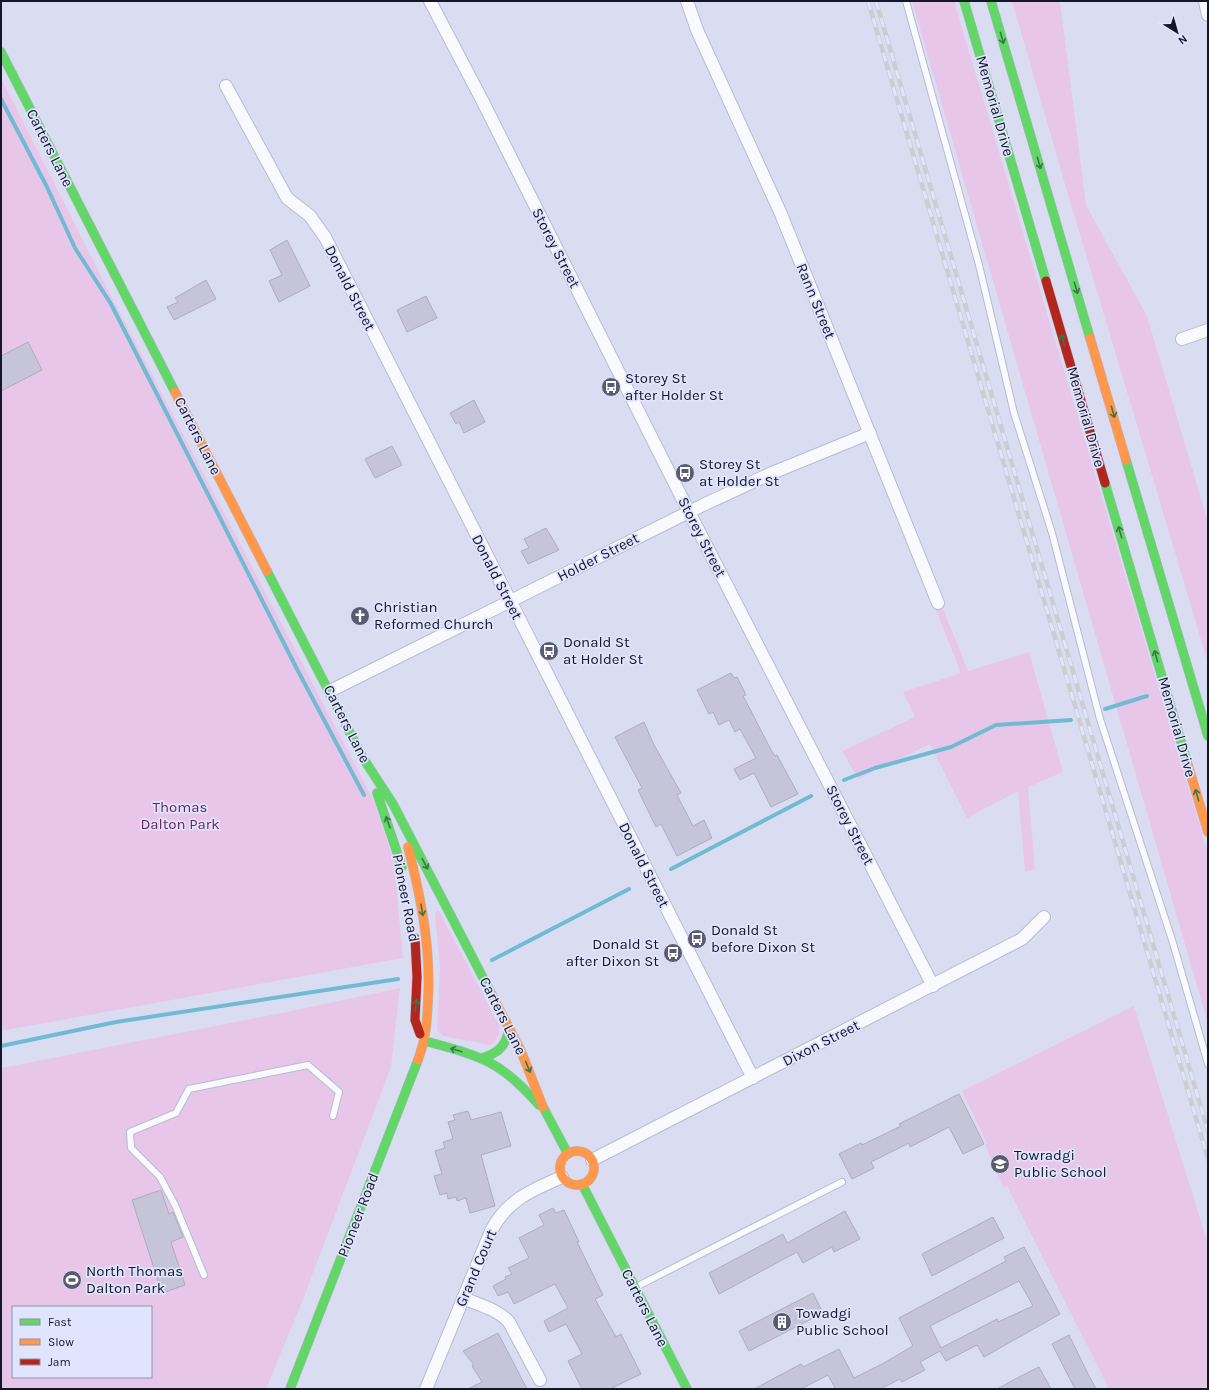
<svg xmlns="http://www.w3.org/2000/svg" width="1209" height="1390" font-family="Karla,sans-serif">
	<style>
		.green { fill: #e8c6e9; fill-rule: evenodd }
		.lines { fill: none; stroke-linecap: round; stroke-linejoin: round }
		.stream { stroke: #70bbd2; stroke-width: 4 }
		.building { fill: #c6c4d9; stroke: #adacc0; fill-rule: evenodd }
		.lane-casing { stroke: #b8bbd0; stroke-width: 8 }
		.street-casing { stroke: #b8bbd0; stroke-width: 14 }
		.fast-casing { stroke: #b8bbd0; stroke-width: 10 }
		.slow-casing { stroke: #b8bbd0; stroke-width: 10 }
		.jam-casing { stroke: #b8bbd0; stroke-width: 10 }
		.lane { stroke: #f9fafd; stroke-width: 6 }
		.street { stroke: #f9fafd; stroke-width: 12 }
		.fast { stroke: #63d668; stroke-width: 9 }
		.slow { stroke: #ff974d; stroke-width: 9 }
		.jam { stroke: #b3261e; stroke-width: 9 }
		.rail-casing { stroke: #ccccd3; stroke-width: 4.5 }
		.rail { stroke: #e0e4fe; stroke-width: 3; stroke-dasharray: 9; stroke-linecap: butt }
		.oneway { stroke: #3c764a }
		.labels { text-anchor: middle; dominant-baseline: central; stroke-width: 3.5; stroke-linejoin: round; paint-order: stroke }
		.street-label { font-size: 15px; fill: #14162c; stroke: #e0e4fe }
		.poi-label { font-size: 15px; fill: #14162c; stroke: #e0e4fe; text-anchor: start }
		.park-label { font-size: 15px; fill: #6c1e5c; stroke: #e0e4fe }
	</style>
	<rect width="100%" height="100%" fill="#daddf2"/>
	<path class="green" d="M 912,1 L 954,1 L 1208,853 L 1208,1024 Z
		M 1012,1 L 1060,1 L 1086,205 L 1147,316 L 1208,522 L 1208,663 L 1064,181 Z
		M 1,78 L 107,288 L 374,801 L 394,862 L 403,958 L 1,1031 Z
		M 941,604 L 968,671 L 1029,652 L 1063,772 L 1028,787 L 1035,869 L 1025,872 L 1018,791 L 967,818 L 930,744 L 858,779 L 842,751 L 915,717 L 903,692 L 961,673 L 934,605 Z
		M 439,911 L 499,1025 L 499,1034 L 494,1043 L 490,1045 L 443,1036 L 437,1030 L 440,968 L 435,915 L 436,912 Z
		M 400,988 L 391,1067 L 302,1302 L 266,1389 L 1,1389 L 1,1068 L 277,1014 ZM 13,1307 L 151,1307 L 151,1377 L 13,1377 Z
		M 1134,1006 L 1208,1244 L 1208,1385 L 1200,1389 L 1109,1389 L 1007,1186 L 1004,1188 L 985,1145 L 987,1144 L 962,1091 Z"/>
	<g class="lines">
		<path class="stream" d="M 1,99 L 46,185 L 75,248 L 111,304 L 298,671 L 364,795
			M 1105,709 L 1147,696
			M 844,780 L 875,768 L 951,747 L 996,725 L 1071,720
			M 671,869 L 811,796
			M 492,960 L 629,889
			M 1,1046 L 116,1022 L 398,979"/>
	</g>
	<path class="building" d="M 287,240 L 310,286 L 279,302 L 269,281 L 282,275 L 270,250 Z
		M 206,280 L 216,299 L 174,320 L 167,307 L 178,302 L 175,298 Z
		M 426,296 L 437,318 L 407,332 L 397,310 Z
		M 28,342 L 42,370 L 1,391 L 1,356 Z
		M 474,400 L 485,422 L 464,433 L 459,422 L 456,424 L 450,413 Z
		M 392,446 L 402,465 L 375,478 L 365,459 Z
		M 546,528 L 559,550 L 528,564 L 521,551 L 529,548 L 524,539 Z
		M 731,673 L 734,678 L 737,677 L 746,695 L 743,696 L 751,711 L 771,750 L 775,756 L 777,755 L 798,794 L 771,807 L 754,773 L 740,780 L 734,769 L 756,758 L 740,729 L 735,732 L 729,720 L 719,725 L 713,712 L 709,714 L 697,690 Z
		M 644,722 L 653,743 L 681,793 L 677,795 L 693,826 L 704,820 L 712,838 L 677,856 L 661,824 L 656,827 L 638,790 L 642,788 L 615,737 Z
		M 959,1094 L 984,1144 L 963,1154 L 949,1127 L 910,1147 L 909,1143 L 871,1162 L 874,1168 L 852,1179 L 839,1154 L 861,1143 L 862,1145 L 901,1126 L 899,1124 Z
		M 468,1111 L 471,1120 L 501,1112 L 511,1146 L 481,1155 L 495,1206 L 470,1213 L 466,1198 L 457,1201 L 456,1197 L 448,1199 L 447,1193 L 440,1195 L 434,1176 L 442,1174 L 435,1151 L 445,1148 L 443,1142 L 453,1139 L 448,1122 L 455,1120 L 453,1115 Z
		M 161,1190 L 169,1214 L 173,1212 L 183,1237 L 171,1242 L 185,1285 L 162,1293 L 132,1200 Z
		M 553,1208 L 556,1213 L 564,1210 L 579,1242 L 577,1242 L 603,1295 L 595,1299 L 616,1337 L 621,1334 L 641,1374 L 610,1389 L 582,1389 L 568,1361 L 582,1354 L 566,1324 L 549,1332 L 544,1321 L 568,1308 L 555,1284 L 514,1304 L 508,1292 L 498,1296 L 493,1286 L 506,1279 L 505,1277 L 512,1274 L 508,1268 L 529,1258 L 519,1238 L 544,1225 L 539,1215 Z
		M 845,1211 L 860,1239 L 834,1252 L 832,1247 L 803,1263 L 797,1252 L 719,1294 L 709,1273 L 783,1234 L 787,1243 Z
		M 993,1217 L 1004,1238 L 932,1276 L 922,1254 Z
		M 1024,1247 L 1060,1314 L 984,1357 L 977,1345 L 946,1361 L 940,1351 L 920,1362 L 925,1370 L 902,1382 L 900,1379 L 880,1389 L 833,1389 L 835,1388 L 828,1375 L 801,1389 L 754,1389 L 801,1364 L 803,1367 L 839,1349 L 854,1378 L 882,1364 L 913,1346 L 899,1318 L 1006,1261 L 1004,1257 ZM 1019,1281 L 1033,1306 L 998,1322 L 997,1319 L 941,1348 L 930,1326 Z
		M 813,1293 L 823,1313 L 749,1351 L 739,1331 Z
		M 498,1333 L 527,1389 L 468,1389 L 482,1382 L 472,1366 L 474,1365 L 463,1351 Z
		M 1069,1335 L 1088,1374 L 1096,1389 L 1075,1389 L 1052,1344 Z
		M 1039,1367 L 1051,1389 L 997,1389 L 1019,1377 Z"/>
	<g class="lines">
		<g class="lane-casing">
			<path id="lane" d="M 906,1 L 979,265 L 1014,413 L 1052,533 L 1100,719 L 1173,943 L 1208,1064
				M 204,1275 L 175,1205 L 160,1177 L 131,1148 L 130,1132 L 176,1113 L 189,1089 L 308,1065 L 339,1092 L 333,1116
				M 636,1287 L 842,1182"/>
		</g>
		<g class="street-casing">
			<path id="street" d="M 430,1 L 482,100 L 689,512 L 933,986
				M 687,1 L 697,30 L 781,214 L 938,603
				M 1205,1 L 1208,15
				M 226,86 L 287,198 L 310,216 L 325,237 L 753,1078
				M 1182,339 L 1208,330
				M 330,691 L 703,505 L 772,473 L 870,433
				M 592,1160 L 1022,939 L 1044,917
				M 463,1298 C 479,1305 497,1309 509,1322 L 540,1380
				M 426,1389 L 491,1231 C 507,1200 532,1190 562,1177"/>
		</g>
		<g class="fast-casing">
			<path id="fast" d="M 964,1 L 1046,281
				M 991,1 L 1090,338
				M 1,52 L 175,392
				M 1126,460 L 1208,736
				M 1105,483 L 1187,762
				M 267,571 L 363,758 L 393,804 L 493,997
				M 377,793 L 402,867
				M 425,1041 C 480,1056 500,1060 539,1105
				M 482,1058 C 499,1053 507,1045 509,1027
				M 543,1107 L 568,1154
				M 582,1184 L 687,1389
				M 290,1389 L 418,1060"/>
		</g>
		<g class="slow-casing">
			<path id="slow" d="M 1090,338 L 1126,460
				M 175,392 L 267,571
				M 1187,762 L 1208,832
				M 408,847 C 421,898 431,947 428,1000 C 427,1023 426,1039 418,1060
				M 493,997 L 521,1051 L 543,1107
				M560 1168a17 17 0 1 1 34 0a17 17 0 1 1-34 0Z"/>
		</g>
		<g class="jam-casing">
			<path id="jam" d="M 1046,281 L 1105,483
				M 415,938 L 417,977 L 415,1020 L 420,1034"/>
		</g>
		<use href="#lane" class="lane"/>
		<use href="#street" class="street"/>
		<use href="#fast" class="fast"/>
		<use href="#slow" class="slow"/>
		<use href="#jam" class="jam"/>
		<g class="rail-casing">
			<path id="rail" d="M 868,1 L 1208,1159
				M 876,1 L 1208,1131"/>
		</g>
		<use href="#rail" class="rail"/>
	</g>
	<defs><path id="oneway-shaft" d="M-6 0H5M1.5-3L5.5 0L1.5 3" fill="none" stroke-width="1.6" stroke-linecap="round" stroke-linejoin="round"/></defs>
	<g class="oneway">
		<use href="#oneway-shaft" transform="translate(1002 38) rotate(74)"/>
		<use href="#oneway-shaft" transform="translate(1039 163) rotate(74)"/>
		<use href="#oneway-shaft" transform="translate(1076 288) rotate(74)"/>
		<use href="#oneway-shaft" transform="translate(1063 340) rotate(-106)"/>
		<use href="#oneway-shaft" transform="translate(1113 412) rotate(74)"/>
		<use href="#oneway-shaft" transform="translate(1120 532) rotate(-106)"/>
		<use href="#oneway-shaft" transform="translate(1156 656) rotate(-106)"/>
		<use href="#oneway-shaft" transform="translate(1197 795) rotate(-106)"/>
		<use href="#oneway-shaft" transform="translate(388 822) rotate(-110)"/>
		<use href="#oneway-shaft" transform="translate(425 864) rotate(62)"/>
		<use href="#oneway-shaft" transform="translate(422 910) rotate(80)"/>
		<use href="#oneway-shaft" transform="translate(416 1005) rotate(-85)"/>
		<use href="#oneway-shaft" transform="translate(456 1050) rotate(-163)"/>
		<use href="#oneway-shaft" transform="translate(528 1067) rotate(67)"/>
	</g>
	<defs>
		<g id="bus-disc" transform="scale(1)"><circle r="9.5" fill="#595c71" stroke="#e0e4fe"/><path d="M-5-6H5V4H4V6H2V4H-2V6H-4V4H-5ZM-3.5-4V0h7V-4ZM-3.5 1.2v1.5H-2V1.2ZM2 1.2v1.5H3.5V1.2Z" fill="#fff"/></g>
		<g id="church-disc" transform="scale(1)"><circle r="9.5" fill="#595c71" stroke="#e0e4fe"/><path d="M-1.2-6h2.4v3.5h3.3v2.4h-3.3V6h-2.4V-.1h-3.3v-2.4h3.3Z" fill="#fff"/></g>
		<g id="school-disc" transform="scale(1)"><circle r="9.5" fill="#595c71" stroke="#e0e4fe"/><path d="M0-5L7-2L0 1L-7-2ZM-4 1L0 2.5L4 1V4Q0 6-4 4Z" fill="#fff"/></g>
		<g id="stadium-disc" transform="scale(1)"><circle r="9.5" fill="#595c71" stroke="#e0e4fe"/><path d="M0-5a6.5 5 0 1 0 0 10a6.5 5 0 1 0 0-10ZM-3.5-1.8h7v3.6h-7Z" fill="#fff"/></g>
		<g id="building-disc" transform="scale(1)"><circle r="9.5" fill="#595c71" stroke="#e0e4fe"/><path d="M-4-6H4V6H1V3H-1V6H-4ZM-2.5-4.3h1.7v1.8h-1.7ZM.8-4.3h1.7v1.8H.8ZM-2.5-1h1.7V.8h-1.7ZM.8-1h1.7V.8H.8Z" fill="#fff"/></g>
	</defs>
	<g fill-rule="evenodd">
		<use href="#bus-disc" x="611" y="387"/>
		<use href="#bus-disc" x="685" y="473"/>
		<use href="#church-disc" x="360" y="616"/>
		<use href="#bus-disc" x="549" y="651"/>
		<use href="#bus-disc" x="697" y="939"/>
		<use href="#bus-disc" x="673" y="953"/>
		<use href="#school-disc" x="1000" y="1164"/>
		<use href="#stadium-disc" x="72" y="1280"/>
		<use href="#building-disc" x="782" y="1322"/>
	</g>
	<g class="labels">
		<g class="street-label">
			<text transform="translate(995 106) rotate(74)">Memorial Drive</text>
			<text transform="translate(50 148) rotate(63)">Carters Lane</text>
			<text transform="translate(556 248) rotate(63)">Storey Street</text>
			<text transform="translate(350 288) rotate(63)">Donald Street</text>
			<text transform="translate(816 301) rotate(68)">Rann Street</text>
			<text transform="translate(1086 417) rotate(74)">Memorial Drive</text>
			<text transform="translate(198 436) rotate(63)">Carters Lane</text>
			<text transform="translate(702 537) rotate(63)">Storey Street</text>
			<text transform="translate(598 557) rotate(-27)">Holder Street</text>
			<text transform="translate(497 577) rotate(63)">Donald Street</text>
			<text transform="translate(347 724) rotate(63)">Carters Lane</text>
			<text transform="translate(1177 727) rotate(74)">Memorial Drive</text>
			<text transform="translate(850 825) rotate(63)">Storey Street</text>
			<text transform="translate(644 865) rotate(63)">Donald Street</text>
			<text transform="translate(406 898) rotate(79)">Pioneer Road</text>
			<text transform="translate(503 1016) rotate(63)">Carters Lane</text>
			<text transform="translate(821 1043) rotate(-27)">Dixon Street</text>
			<text transform="translate(358 1215) rotate(-69)">Pioneer Road</text>
			<text transform="translate(476 1268) rotate(-67)">Grand Court</text>
			<text transform="translate(645 1308) rotate(63)">Carters Lane</text>
		</g>
		<g class="poi-label">
			<text x="625" y="378">Storey St<tspan x="625" dy="17">after Holder St</tspan></text>
			<text x="699" y="464">Storey St<tspan x="699" dy="17">at Holder St</tspan></text>
			<text x="374" y="607">Christian<tspan x="374" dy="17">Reformed Church</tspan></text>
			<text x="563" y="642">Donald St<tspan x="563" dy="17">at Holder St</tspan></text>
			<text x="711" y="930">Donald St<tspan x="711" dy="17">before Dixon St</tspan></text>
			<text x="659" y="944" text-anchor="end">Donald St<tspan x="659" dy="17">after Dixon St</tspan></text>
			<text x="1014" y="1155">Towradgi<tspan x="1014" dy="17">Public School</tspan></text>
			<text x="86" y="1271">North Thomas<tspan x="86" dy="17">Dalton Park</tspan></text>
			<text x="796" y="1313">Towadgi<tspan x="796" dy="17">Public School</tspan></text>
		</g>
		<g class="park-label">
			<text x="180" y="807">Thomas<tspan x="180" dy="17">Dalton Park</tspan></text>
		</g>
	</g>
	<rect width="1209" height="1390" fill="none" stroke="#14162c" stroke-width="4"/>
	<rect x="12" y="1306" width="140" height="72" fill="#e0e4fe" stroke="#8e92aa"/>
	<rect x="20" y="1319" width="20" height="6" fill="#63d668" stroke="#8e92aa"/>
	<text x="48" y="1326" font-size="12" fill="#14162c">Fast</text>
	<rect x="20" y="1339" width="20" height="6" fill="#ff974d" stroke="#8e92aa"/>
	<text x="48" y="1346" font-size="12" fill="#14162c">Slow</text>
	<rect x="20" y="1359" width="20" height="6" fill="#b3261e" stroke="#8e92aa"/>
	<text x="48" y="1366" font-size="12" fill="#14162c">Jam</text>
	<g transform="translate(1177 32) rotate(143)" stroke="#e0e4fe" stroke-width="3" paint-order="stroke">
	<path d="M0-3L7 15L0 10L-7 15Z" fill="#14162c"/>
	<text y="-6" font-size="11" font-weight="bold" text-anchor="middle" fill="#14162c">N</text>
	</g>
</svg>
